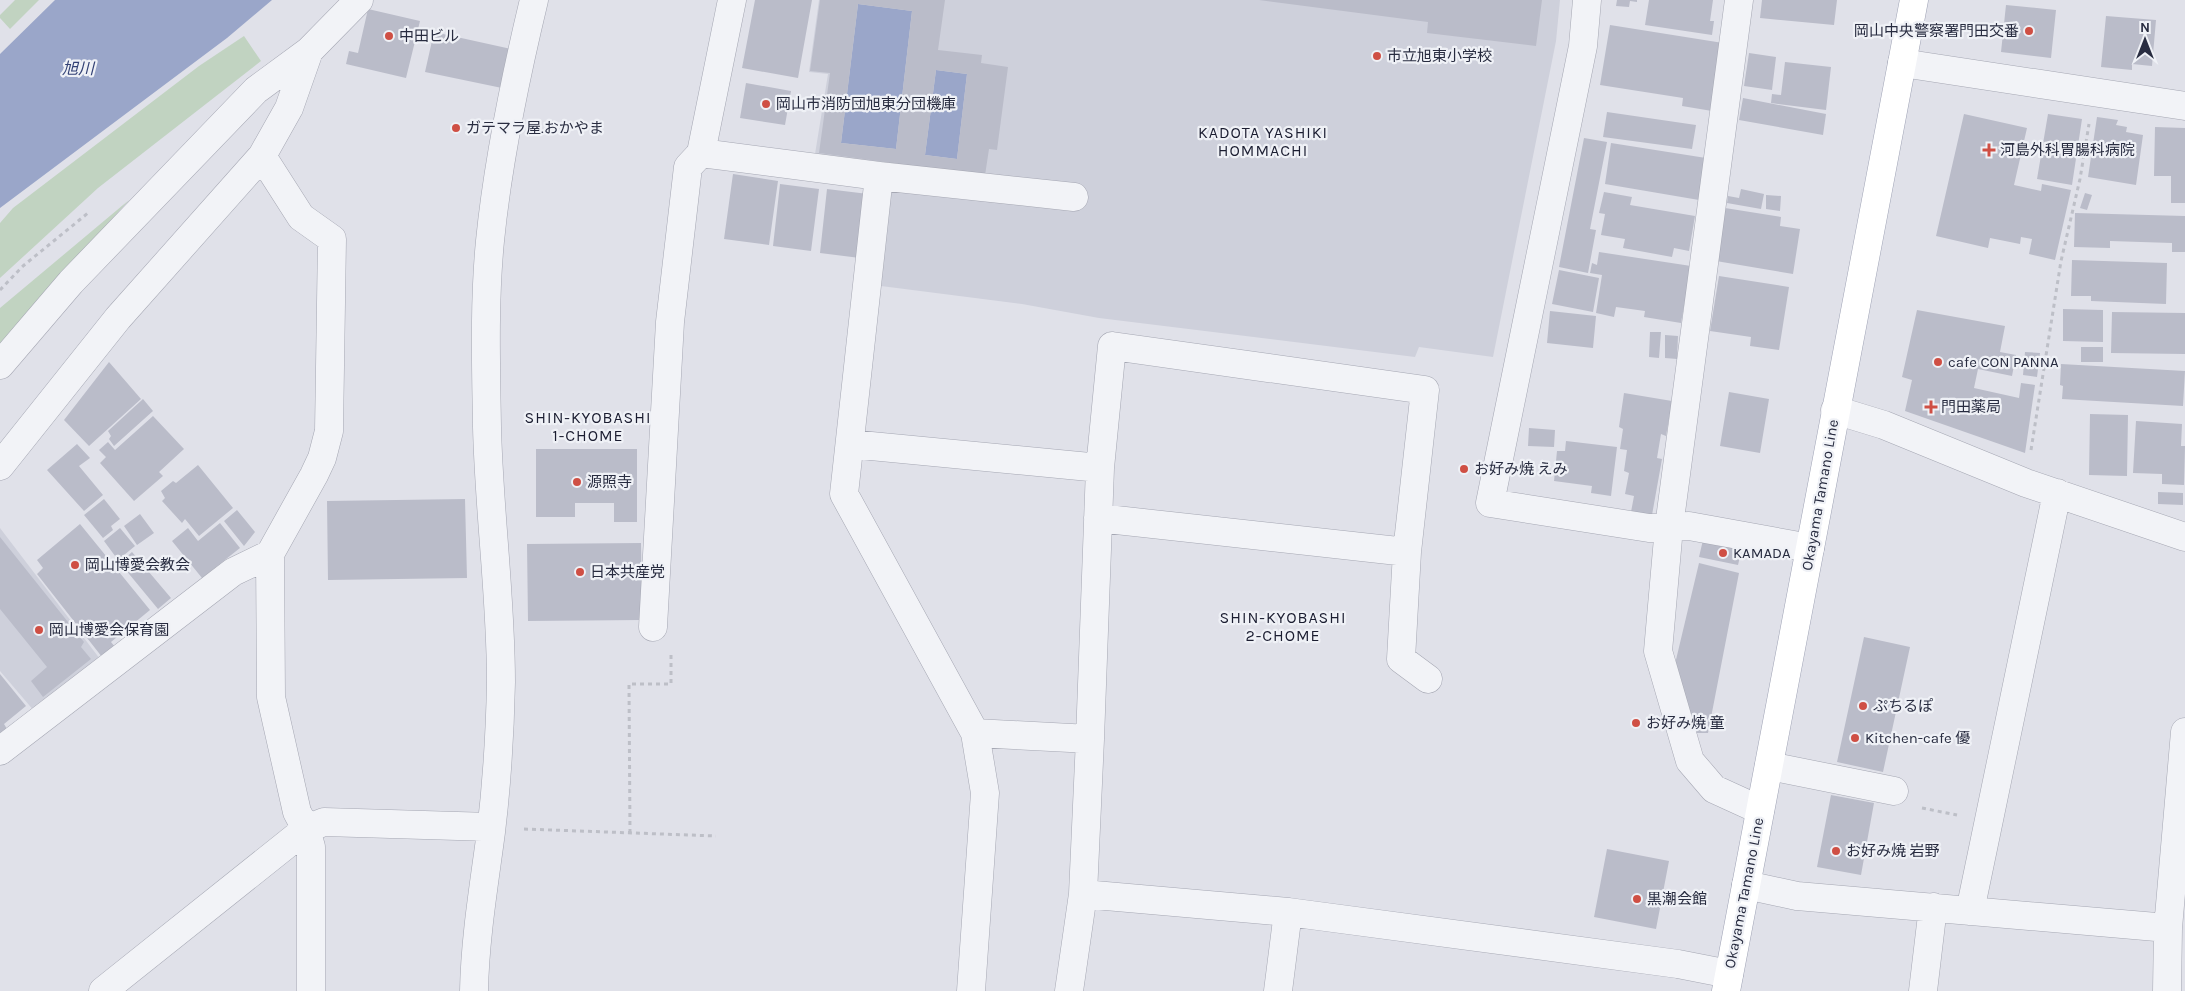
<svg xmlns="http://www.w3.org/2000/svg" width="2185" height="991" font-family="Karla,'Noto Sans JP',sans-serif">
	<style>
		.built { fill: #ced0db }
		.green { fill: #c1d3c1 }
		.water { fill: #9aa6c9 }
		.building { fill: #babcc9; fill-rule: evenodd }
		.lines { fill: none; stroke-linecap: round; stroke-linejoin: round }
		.minor-casing { stroke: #a5a7b3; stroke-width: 29 }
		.major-casing { stroke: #9fa3b5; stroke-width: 29 }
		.path { stroke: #bdbfc7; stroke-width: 3; stroke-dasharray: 4 4; stroke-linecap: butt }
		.minor { stroke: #f2f3f7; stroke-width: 28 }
		.major { stroke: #fff; stroke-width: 28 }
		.poi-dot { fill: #cf4f44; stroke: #eff1f6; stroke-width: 2 }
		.labels { text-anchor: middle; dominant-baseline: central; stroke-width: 4.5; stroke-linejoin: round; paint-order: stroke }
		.poi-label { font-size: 15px; fill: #282c40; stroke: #eff1f6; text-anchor: start }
		.street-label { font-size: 15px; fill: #282c40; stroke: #eff1f6 }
		.water-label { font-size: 16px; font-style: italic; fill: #324175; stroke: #eff1f6 }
		.neighbourhood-label { font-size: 16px; letter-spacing: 1px; fill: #1b1d31; stroke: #eff1f6 }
	</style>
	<rect width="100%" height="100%" fill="#e0e1e9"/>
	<path class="built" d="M 819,0 L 1560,0 L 1556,41 L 1493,357 L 1419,347 L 1415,357 L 1099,318 L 1022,304 L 881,286 L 894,165 L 815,154 L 828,74 L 809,72 Z
		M 0,528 L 100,659 L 35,712 L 0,671 Z"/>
	<path class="green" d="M 15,0 L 39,0 L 10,29 L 0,18 L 0,15 Z
		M 244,36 L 261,61 L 98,188 L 0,278 L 0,223 L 13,208 L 199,66 Z
		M 129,200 L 0,344 L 0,308 Z"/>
	<path class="water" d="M 55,0 L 272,0 L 227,38 L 0,208 L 0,54 Z
		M 858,4 L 912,11 L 896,149 L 841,143 Z
		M 936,70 L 967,74 L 957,159 L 925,155 Z"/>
	<path class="building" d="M 755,0 L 812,0 L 798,78 L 742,68 Z
		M 820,0 L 945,0 L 938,50 L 982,55 L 981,63 L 1008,67 L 997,150 L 989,149 L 984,182 L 966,173 L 819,153 L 830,73 L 810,71 ZM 858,4 L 912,11 L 896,149 L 841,143 ZM 936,70 L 967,74 L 957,159 L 925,155 Z
		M 1259,0 L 1542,0 L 1536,46 L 1427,33 L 1428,22 Z
		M 1617,0 L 1637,0 L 1637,2 L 1630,1 L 1629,7 L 1616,6 Z
		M 1649,0 L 1713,0 L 1710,21 L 1714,21 L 1712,35 L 1645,25 Z
		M 1762,0 L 1837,0 L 1834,25 L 1760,18 Z
		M 2006,5 L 2056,10 L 2051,58 L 2001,52 Z
		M 368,9 L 420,21 L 406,78 L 346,64 L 349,51 L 358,53 Z
		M 2106,16 L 2156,20 L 2152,66 L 2132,64 L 2132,70 L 2101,67 Z
		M 1610,25 L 1723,43 L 1712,111 L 1682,106 L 1683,98 L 1600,85 Z
		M 434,32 L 511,49 L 502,88 L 425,72 Z
		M 1749,53 L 1776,57 L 1772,90 L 1744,86 Z
		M 1785,62 L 1831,67 L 1826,110 L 1771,103 L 1772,94 L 1781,95 Z
		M 746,83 L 791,91 L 785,125 L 740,118 Z
		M 1743,98 L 1826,114 L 1823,135 L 1739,120 Z
		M 1607,112 L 1696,125 L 1692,149 L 1603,137 Z
		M 1964,114 L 2027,128 L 2014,185 L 2041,191 L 2042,184 L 2071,190 L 2055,260 L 2029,254 L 2032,239 L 2021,237 L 2020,244 L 1990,238 L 1988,248 L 1936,236 Z
		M 2048,114 L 2082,119 L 2072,185 L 2037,179 Z
		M 2097,117 L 2118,120 L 2116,125 L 2127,127 L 2126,132 L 2143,135 L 2136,185 L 2088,177 Z
		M 2155,127 L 2185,128 L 2185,203 L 2171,203 L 2171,176 L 2154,176 Z
		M 1584,138 L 1607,142 L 1590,229 L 1596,230 L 1588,273 L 1559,267 Z
		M 1611,143 L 1706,158 L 1699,200 L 1605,184 Z
		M 733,174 L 778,181 L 769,245 L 724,239 Z
		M 780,184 L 819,189 L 811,251 L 773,246 Z
		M 827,189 L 868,194 L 860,258 L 820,253 Z
		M 1741,189 L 1764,194 L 1761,209 L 1727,203 L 1728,196 L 1739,198 Z
		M 1604,192 L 1632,197 L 1630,205 L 1695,216 L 1689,251 L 1674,248 L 1672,257 L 1623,248 L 1625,239 L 1601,235 L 1605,214 L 1599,213 Z
		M 2085,193 L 2092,195 L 2087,210 L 2080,208 Z
		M 1766,195 L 1781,196 L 1780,211 L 1766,209 Z
		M 1725,208 L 1781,217 L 1780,226 L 1800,229 L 1793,274 L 1716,261 Z
		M 2075,213 L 2185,216 L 2185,252 L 2172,252 L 2172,243 L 2110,241 L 2110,248 L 2074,247 Z
		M 1599,252 L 1691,266 L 1681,323 L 1644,317 L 1645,311 L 1616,307 L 1614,317 L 1596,313 L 1602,275 L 1590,273 L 1592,263 L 1597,265 Z
		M 2072,260 L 2167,263 L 2166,304 L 2091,301 L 2091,296 L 2071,296 Z
		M 1559,270 L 1599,278 L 1593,312 L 1552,304 Z
		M 1719,276 L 1789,287 L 1779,350 L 1750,346 L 1751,337 L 1710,331 Z
		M 2063,309 L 2103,310 L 2103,342 L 2063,341 Z
		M 1917,310 L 2005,326 L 2000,352 L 2016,355 L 2012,376 L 1978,369 L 1974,388 L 2019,398 L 2021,383 L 2035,385 L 2025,453 L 1905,411 L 1912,380 L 1902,377 Z
		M 1550,311 L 1596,316 L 1593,348 L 1547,343 Z
		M 2112,312 L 2185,313 L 2185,354 L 2111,353 Z
		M 1650,332 L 1661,332 L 1659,358 L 1649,357 Z
		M 1665,335 L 1678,336 L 1677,359 L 1665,358 Z
		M 2081,347 L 2103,347 L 2103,362 L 2081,362 Z
		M 2025,352 L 2040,353 L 2037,377 L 2023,375 Z
		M 109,362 L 141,399 L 89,446 L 64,420 Z
		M 2061,364 L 2185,371 L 2183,406 L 2062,399 L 2063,386 L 2060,385 Z
		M 1729,392 L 1769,399 L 1760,453 L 1720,446 Z
		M 1624,393 L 1672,401 L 1666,436 L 1661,434 L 1657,458 L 1662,459 L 1652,515 L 1631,512 L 1634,496 L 1625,494 L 1629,473 L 1624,471 L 1627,450 L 1620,449 L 1623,429 L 1619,427 Z
		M 143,399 L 153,411 L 114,446 L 109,439 L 111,436 L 108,431 Z
		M 2090,414 L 2128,415 L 2127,476 L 2089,475 Z
		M 153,416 L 184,449 L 159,472 L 163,476 L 134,501 L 100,463 L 106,457 L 99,450 L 108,442 L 115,450 Z
		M 2136,421 L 2182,424 L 2181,446 L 2185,446 L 2184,485 L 2162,484 L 2162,474 L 2133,473 Z
		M 1529,428 L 1555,430 L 1554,447 L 1528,446 Z
		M 1566,441 L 1617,447 L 1611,496 L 1591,493 L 1592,486 L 1554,481 L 1557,451 L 1565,451 Z
		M 77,444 L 90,458 L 79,466 L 103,495 L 84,511 L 47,470 Z
		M 536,449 L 637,449 L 637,522 L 614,522 L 614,503 L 575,503 L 575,517 L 536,517 Z
		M 198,465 L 233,508 L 199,536 L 185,519 L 182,523 L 162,501 L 165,498 L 161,491 L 173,481 L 176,483 Z
		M 2158,492 L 2183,493 L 2183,505 L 2158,504 Z
		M 104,499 L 120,519 L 111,526 L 113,530 L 103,538 L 84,515 Z
		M 465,499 L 467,578 L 328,580 L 327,501 Z
		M 237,510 L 255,532 L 244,546 L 224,521 Z
		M 140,514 L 154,533 L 137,545 L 124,526 Z
		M 220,523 L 240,548 L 202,578 L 172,541 L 188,528 L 198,541 Z
		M 80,524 L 150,610 L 111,642 L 115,647 L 102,657 L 37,574 L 43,568 L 37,560 Z
		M 120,528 L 135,546 L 118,560 L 104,541 Z
		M 0,537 L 84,642 L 81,647 L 91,659 L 43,697 L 31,681 L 47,667 L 0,609 Z
		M 1703,540 L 1742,548 L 1738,565 L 1699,557 Z
		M 641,543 L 642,620 L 528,621 L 527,544 Z
		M 132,552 L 171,598 L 158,609 L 120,563 Z
		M 1699,563 L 1739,573 L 1708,733 L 1692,733 L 1675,664 Z
		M 1864,637 L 1910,647 L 1883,772 L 1837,762 Z
		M 0,674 L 26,706 L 4,724 L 7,729 L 0,733 Z
		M 1831,795 L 1874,803 L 1861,875 L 1817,867 Z
		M 1607,849 L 1669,861 L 1656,929 L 1594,917 Z"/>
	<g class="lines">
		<g class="minor-casing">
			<path id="minor" d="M 732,0 L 701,153 L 879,176 L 844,494 L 975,733 L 985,793 L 971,991
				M 1587,0 L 1583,46 L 1490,503 L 1649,528 L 1689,526 L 1810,548
				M 1739,0 L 1669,527 L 1658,651 L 1690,761 L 1714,789 L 1760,810
				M 1902,63 L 2185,106
				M 262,156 L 301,217 L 332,239 L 329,431 L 322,458 L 314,475 L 270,554 L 271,697 L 297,812 L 306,829 L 311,847 L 311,991
				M 879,176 L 1074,197
				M 0,365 L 71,282 L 256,90 L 309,51 L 359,0
				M 1835,410 L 1884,425 L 2026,483 L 2185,537
				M 850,444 L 1100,468
				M 0,466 L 118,318 L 262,156 L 289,108 L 309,51
				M 1098,518 L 1407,552
				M 653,627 L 670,322 L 688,167 L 701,153
				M 975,733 L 1090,739 L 1083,894 L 1069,991
				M 1090,739 L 1100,468 L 1112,346 L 1425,390 L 1407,552 L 1401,659 L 1428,679
				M 0,751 L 233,572 L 270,554
				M 1769,766 L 1894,791
				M 1746,885 L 1797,896 L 2168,928
				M 1083,894 L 1288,912 L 1678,964 L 1729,974
				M 1970,911 L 2057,493
				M 103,991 L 306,829 L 324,822 L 491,827
				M 474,991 C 475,938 484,885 491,832 C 497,782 500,732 501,682 C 501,597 489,512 487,427 C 486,366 484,302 490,241 C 498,160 515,79 534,0
				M 1278,991 L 1288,912
				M 1923,991 L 1933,907
				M 2167,991 L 2168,928 L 2185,732"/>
		</g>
		<g class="major-casing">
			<path id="major" d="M 1726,991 L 1914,0"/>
		</g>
		<path class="path" d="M 0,290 L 23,266 L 88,213
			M 2031,450 L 2061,261 L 2080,179 L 2089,124
			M 1922,808 L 1957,815
			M 524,829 L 716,836
			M 630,833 L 629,684 L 671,684 L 671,655"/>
		<use href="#minor" class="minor"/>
		<use href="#major" class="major"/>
	</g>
	<g class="poi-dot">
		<circle cx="2029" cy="31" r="5"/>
		<circle cx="389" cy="36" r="5"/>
		<circle cx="1377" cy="56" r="5"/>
		<circle cx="766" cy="104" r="5"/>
		<circle cx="456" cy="128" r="5"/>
		<path d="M1986.5 142.5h5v5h5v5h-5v5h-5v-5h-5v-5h5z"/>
		<circle cx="1938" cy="362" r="5"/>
		<path d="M1928.5 399.5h5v5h5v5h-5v5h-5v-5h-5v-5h5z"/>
		<circle cx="1464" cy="469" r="5"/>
		<circle cx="577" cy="482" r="5"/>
		<circle cx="1723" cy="553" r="5"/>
		<circle cx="75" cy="565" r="5"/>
		<circle cx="580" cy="572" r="5"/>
		<circle cx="39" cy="630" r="5"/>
		<circle cx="1863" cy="706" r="5"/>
		<circle cx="1636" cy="723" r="5"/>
		<circle cx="1855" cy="738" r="5"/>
		<circle cx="1836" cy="851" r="5"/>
		<circle cx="1637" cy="899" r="5"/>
	</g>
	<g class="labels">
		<g class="poi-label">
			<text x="2019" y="31" text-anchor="end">岡山中央警察署門田交番</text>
			<text x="399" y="36">中田ビル</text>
			<text x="1387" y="56">市立旭東小学校</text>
			<text x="776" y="104">岡山市消防団旭東分団機庫</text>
			<text x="466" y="128">ガテマラ屋.おかやま</text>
			<text x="2000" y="150">河島外科胃腸科病院</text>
			<text x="1948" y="362">cafe CON PANNA</text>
			<text x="1941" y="407">門田薬局</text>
			<text x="1474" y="469">お好み焼 えみ</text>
			<text x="587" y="482">源照寺</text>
			<text x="1733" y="553">KAMADA</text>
			<text x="85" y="565">岡山博愛会教会</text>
			<text x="590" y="572">日本共産党</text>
			<text x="49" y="630">岡山博愛会保育園</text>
			<text x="1873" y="706">ぷちるぽ</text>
			<text x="1646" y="723">お好み焼 童</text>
			<text x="1865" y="738">Kitchen-cafe 優</text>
			<text x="1846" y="851">お好み焼 岩野</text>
			<text x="1647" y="899">黒潮会館</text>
		</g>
		<g class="street-label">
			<text transform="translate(1820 495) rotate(-80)">Okayama Tamano Line</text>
			<text transform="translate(1744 893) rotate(-79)">Okayama Tamano Line</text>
		</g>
		<g class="water-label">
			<text x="78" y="68">旭川</text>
		</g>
		<g class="neighbourhood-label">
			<text x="1263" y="132">KADOTA YASHIKI<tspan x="1263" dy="18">HOMMACHI</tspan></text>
			<text x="588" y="417">SHIN-KYOBASHI<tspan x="588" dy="18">1-CHOME</tspan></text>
			<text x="1283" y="617">SHIN-KYOBASHI<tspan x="1283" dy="18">2-CHOME</tspan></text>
		</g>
	</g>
	<g transform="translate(2145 40)" stroke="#eff1f6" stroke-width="4" paint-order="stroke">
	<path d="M0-4L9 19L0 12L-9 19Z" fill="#282c40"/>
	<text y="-8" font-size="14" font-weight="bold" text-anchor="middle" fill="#282c40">N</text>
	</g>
</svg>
